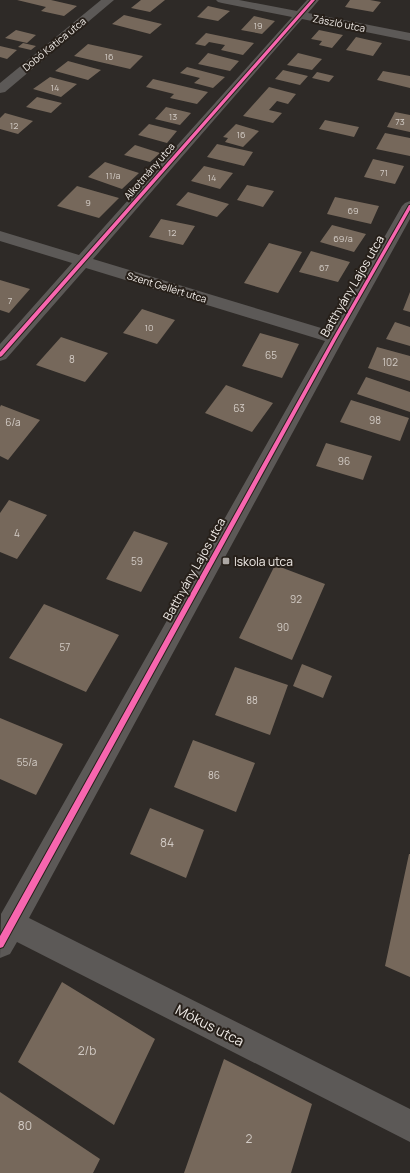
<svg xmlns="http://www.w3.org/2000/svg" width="410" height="1173" font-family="Manrope,sans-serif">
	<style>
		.building { fill: #76685b }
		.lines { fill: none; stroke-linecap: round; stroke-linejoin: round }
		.minor { fill: #5c5957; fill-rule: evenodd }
		.cycleway-casing { stroke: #27201a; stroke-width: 2 }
		.cycleway { fill: #f766af; fill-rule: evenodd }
		.poi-dot { fill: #ada8a4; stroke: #27201a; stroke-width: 1.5 }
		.labels { text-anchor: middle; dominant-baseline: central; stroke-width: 4; stroke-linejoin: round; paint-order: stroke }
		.far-number-label { font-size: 9px; fill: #d2cbc5 }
		.far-street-label { font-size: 10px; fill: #f1ece8; stroke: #27201a }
		.number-label { font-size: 10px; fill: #d2cbc5 }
		.street-label { font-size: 12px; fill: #f1ece8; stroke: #27201a }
		.poi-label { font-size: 12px; fill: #f1ece8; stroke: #27201a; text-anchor: start }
		.near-number-label { font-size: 12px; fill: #d2cbc5 }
		.near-street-label { font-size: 14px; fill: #f1ece8; stroke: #27201a }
	</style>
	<rect width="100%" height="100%" fill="#2e2a27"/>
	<path class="building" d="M 17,0 L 51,0 L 77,6 L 64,16 L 41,11 L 46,7 Z
		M 141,0 L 165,0 L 150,12 L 131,8 Z
		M 350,0 L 370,0 L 381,2 L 373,12 L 345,7 Z
		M 208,6 L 230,11 L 218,21 L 197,17 Z
		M 124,15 L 162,24 L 150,34 L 112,24 Z
		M 254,16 L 275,21 L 262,34 L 241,30 Z
		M 16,30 L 36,35 L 27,43 L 5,38 Z
		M 319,30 L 343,35 L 332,48 L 319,45 L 322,41 L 311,39 Z
		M 206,33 L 254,43 L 243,55 L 221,50 L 225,45 L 209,42 L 205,46 L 195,44 Z
		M 356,37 L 382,43 L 373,56 L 346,50 Z
		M 23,43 L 36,46 L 31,50 L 18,47 Z
		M 88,44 L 143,56 L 130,69 L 74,56 Z
		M 0,46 L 17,50 L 7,59 L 0,57 Z
		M 208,53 L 239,61 L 230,71 L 198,64 Z
		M 298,53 L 322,59 L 312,70 L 287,65 Z
		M 68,61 L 101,70 L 88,80 L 55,71 Z
		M 187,67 L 225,77 L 213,88 L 194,83 L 200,78 L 180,73 Z
		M 283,70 L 308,76 L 300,85 L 275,79 Z
		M 383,71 L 410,76 L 410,88 L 377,80 Z
		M 317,72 L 334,76 L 329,82 L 312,78 Z
		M 50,77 L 77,84 L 61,97 L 33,89 Z
		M 153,79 L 208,92 L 197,104 L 170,98 L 174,94 L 146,87 Z
		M 269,87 L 296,94 L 288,104 L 277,101 L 269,110 L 282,113 L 273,123 L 243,116 Z
		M 37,97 L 62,103 L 51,113 L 26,107 Z
		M 166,107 L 191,113 L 180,125 L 155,119 Z
		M 395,112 L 410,115 L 410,132 L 387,127 Z
		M 5,113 L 33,121 L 18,134 L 0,129 L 0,118 Z
		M 325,120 L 359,127 L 354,137 L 319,129 Z
		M 149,124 L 177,131 L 167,143 L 138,135 Z
		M 236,124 L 259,131 L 243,147 L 225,142 L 228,138 L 223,137 Z
		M 385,133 L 410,138 L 410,156 L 376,149 Z
		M 217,144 L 253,152 L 244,166 L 207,157 Z
		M 135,145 L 160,153 L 150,162 L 124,155 Z
		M 373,159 L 404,166 L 395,184 L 364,177 Z
		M 105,162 L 139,173 L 122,189 L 88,177 Z
		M 204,166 L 233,173 L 220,189 L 191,181 Z
		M 247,185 L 274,191 L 263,207 L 237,200 Z
		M 77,186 L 119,198 L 99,218 L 57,206 Z
		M 188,192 L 229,204 L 217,217 L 176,205 Z
		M 335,197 L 379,206 L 371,224 L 327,214 Z
		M 161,219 L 195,226 L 183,245 L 149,237 Z
		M 332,225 L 366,234 L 354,252 L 320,242 Z
		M 269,243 L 302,252 L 278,293 L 244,283 Z
		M 311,251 L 350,262 L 338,282 L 299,272 Z
		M 0,280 L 30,289 L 9,313 L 0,310 Z
		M 410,292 L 410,312 L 403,310 Z
		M 142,309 L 175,320 L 157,344 L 123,333 Z
		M 395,322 L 410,327 L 410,346 L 386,339 Z
		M 260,333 L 299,344 L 282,378 L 242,366 Z
		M 61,337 L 108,353 L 85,382 L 36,365 Z
		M 377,347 L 410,356 L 410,381 L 368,368 Z
		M 366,377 L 410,392 L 410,412 L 357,394 Z
		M 226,385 L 273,403 L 252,432 L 205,413 Z
		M 351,400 L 409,418 L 400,441 L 340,422 Z
		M 1,405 L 40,420 L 8,460 L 0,456 L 0,407 Z
		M 326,443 L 372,456 L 363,480 L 316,466 Z
		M 9,500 L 47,515 L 17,559 L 0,552 L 0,513 Z
		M 134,531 L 168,543 L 141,592 L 106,579 Z
		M 275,565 L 325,584 L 292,660 L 239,638 Z
		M 44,604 L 119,635 L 86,692 L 9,658 Z
		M 302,664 L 332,676 L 323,698 L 293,686 Z
		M 235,667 L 288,685 L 270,735 L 215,715 Z
		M 0,718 L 63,744 L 36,795 L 0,779 Z
		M 193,740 L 255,763 L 236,812 L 174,787 Z
		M 150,808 L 204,830 L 186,878 L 130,854 Z
		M 409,854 L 410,854 L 410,977 L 385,966 Z
		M 62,982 L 155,1039 L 114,1125 L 18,1062 Z
		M 224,1059 L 312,1104 L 291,1173 L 184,1173 Z
		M 0,1092 L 100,1159 L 93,1173 L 0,1173 Z"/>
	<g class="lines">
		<path class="minor" d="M 101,0 L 114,0 L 5,92 L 0,93 L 0,83 Z
			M 216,0 L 239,0 L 297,11 L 307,0 L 319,0 L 308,13 L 410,33 L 410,41 L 302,19 L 93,259 L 331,331 L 402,206 L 405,203 L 410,201 L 410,219 L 344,338 L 29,918 L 410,1109 L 410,1142 L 17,942 L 10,954 L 0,958 L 1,914 L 325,341 L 86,268 L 6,359 L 0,361 L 0,344 L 72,263 L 0,241 L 0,231 L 79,255 L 292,17 L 222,3 L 218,2 Z"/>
		<g class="cycleway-casing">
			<path id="cycleway" d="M 311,0 L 315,0 L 2,356 L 0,357 L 0,352 Z
				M 409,205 L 410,205 L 410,210 L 337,338 L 3,947 L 0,948 L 0,936 L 333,338 Z"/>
		</g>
		<use href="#cycleway" class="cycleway"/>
	</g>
	<rect class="poi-dot" x="222" y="557" width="8" height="8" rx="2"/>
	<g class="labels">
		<g class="far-number-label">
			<text x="258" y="25">19</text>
			<text x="109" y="56">16</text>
			<text x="55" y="87">14</text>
			<text x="173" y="116">13</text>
			<text x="400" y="121">73</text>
			<text x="14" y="125">12</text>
			<text x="241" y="134">16</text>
			<text x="384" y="172">71</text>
			<text x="113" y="175">11/a</text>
			<text x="212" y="177">14</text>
			<text x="88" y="202">9</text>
			<text x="353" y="210">69</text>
			<text x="172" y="232">12</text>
			<text x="343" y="238">69/a</text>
			<text x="324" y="267">67</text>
			<text x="10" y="300">7</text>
			<text x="149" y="327">10</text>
		</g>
		<g class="far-street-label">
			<text transform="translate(339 23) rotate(11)">Zászló utca</text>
			<text transform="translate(54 44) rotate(-39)">Dobó Katica utca</text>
			<text transform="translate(149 171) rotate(-49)">Alkotmány utca</text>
			<text transform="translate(167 287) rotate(17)">Szent Gellért utca</text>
		</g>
		<g class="number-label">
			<text x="271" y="355">65</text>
			<text x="72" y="359">8</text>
			<text x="390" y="362">102</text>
			<text x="239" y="408">63</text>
			<text x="375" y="420">98</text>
			<text x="13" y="422">6/a</text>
			<text x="344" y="461">96</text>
			<text x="17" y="533">4</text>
			<text x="137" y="561">59</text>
			<text x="296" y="599">92</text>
			<text x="283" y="627">90</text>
			<text x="65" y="647">57</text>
			<text x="252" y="700">88</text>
			<text x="27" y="762">55/a</text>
			<text x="214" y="775">86</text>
		</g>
		<g class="street-label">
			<text transform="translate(352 286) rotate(-60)">Batthyány Lajos utca</text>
			<text transform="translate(194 569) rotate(-61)">Batthyány Lajos utca</text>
		</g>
		<g class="poi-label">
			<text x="234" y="561">Iskola utca</text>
		</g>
		<g class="near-number-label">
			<text x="167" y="842">84</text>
			<text x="87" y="1050">2/b</text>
			<text x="25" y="1125">80</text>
			<text x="249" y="1138">2</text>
		</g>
		<g class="near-street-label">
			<text transform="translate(210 1025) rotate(27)">Mókus utca</text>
		</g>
	</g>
</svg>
